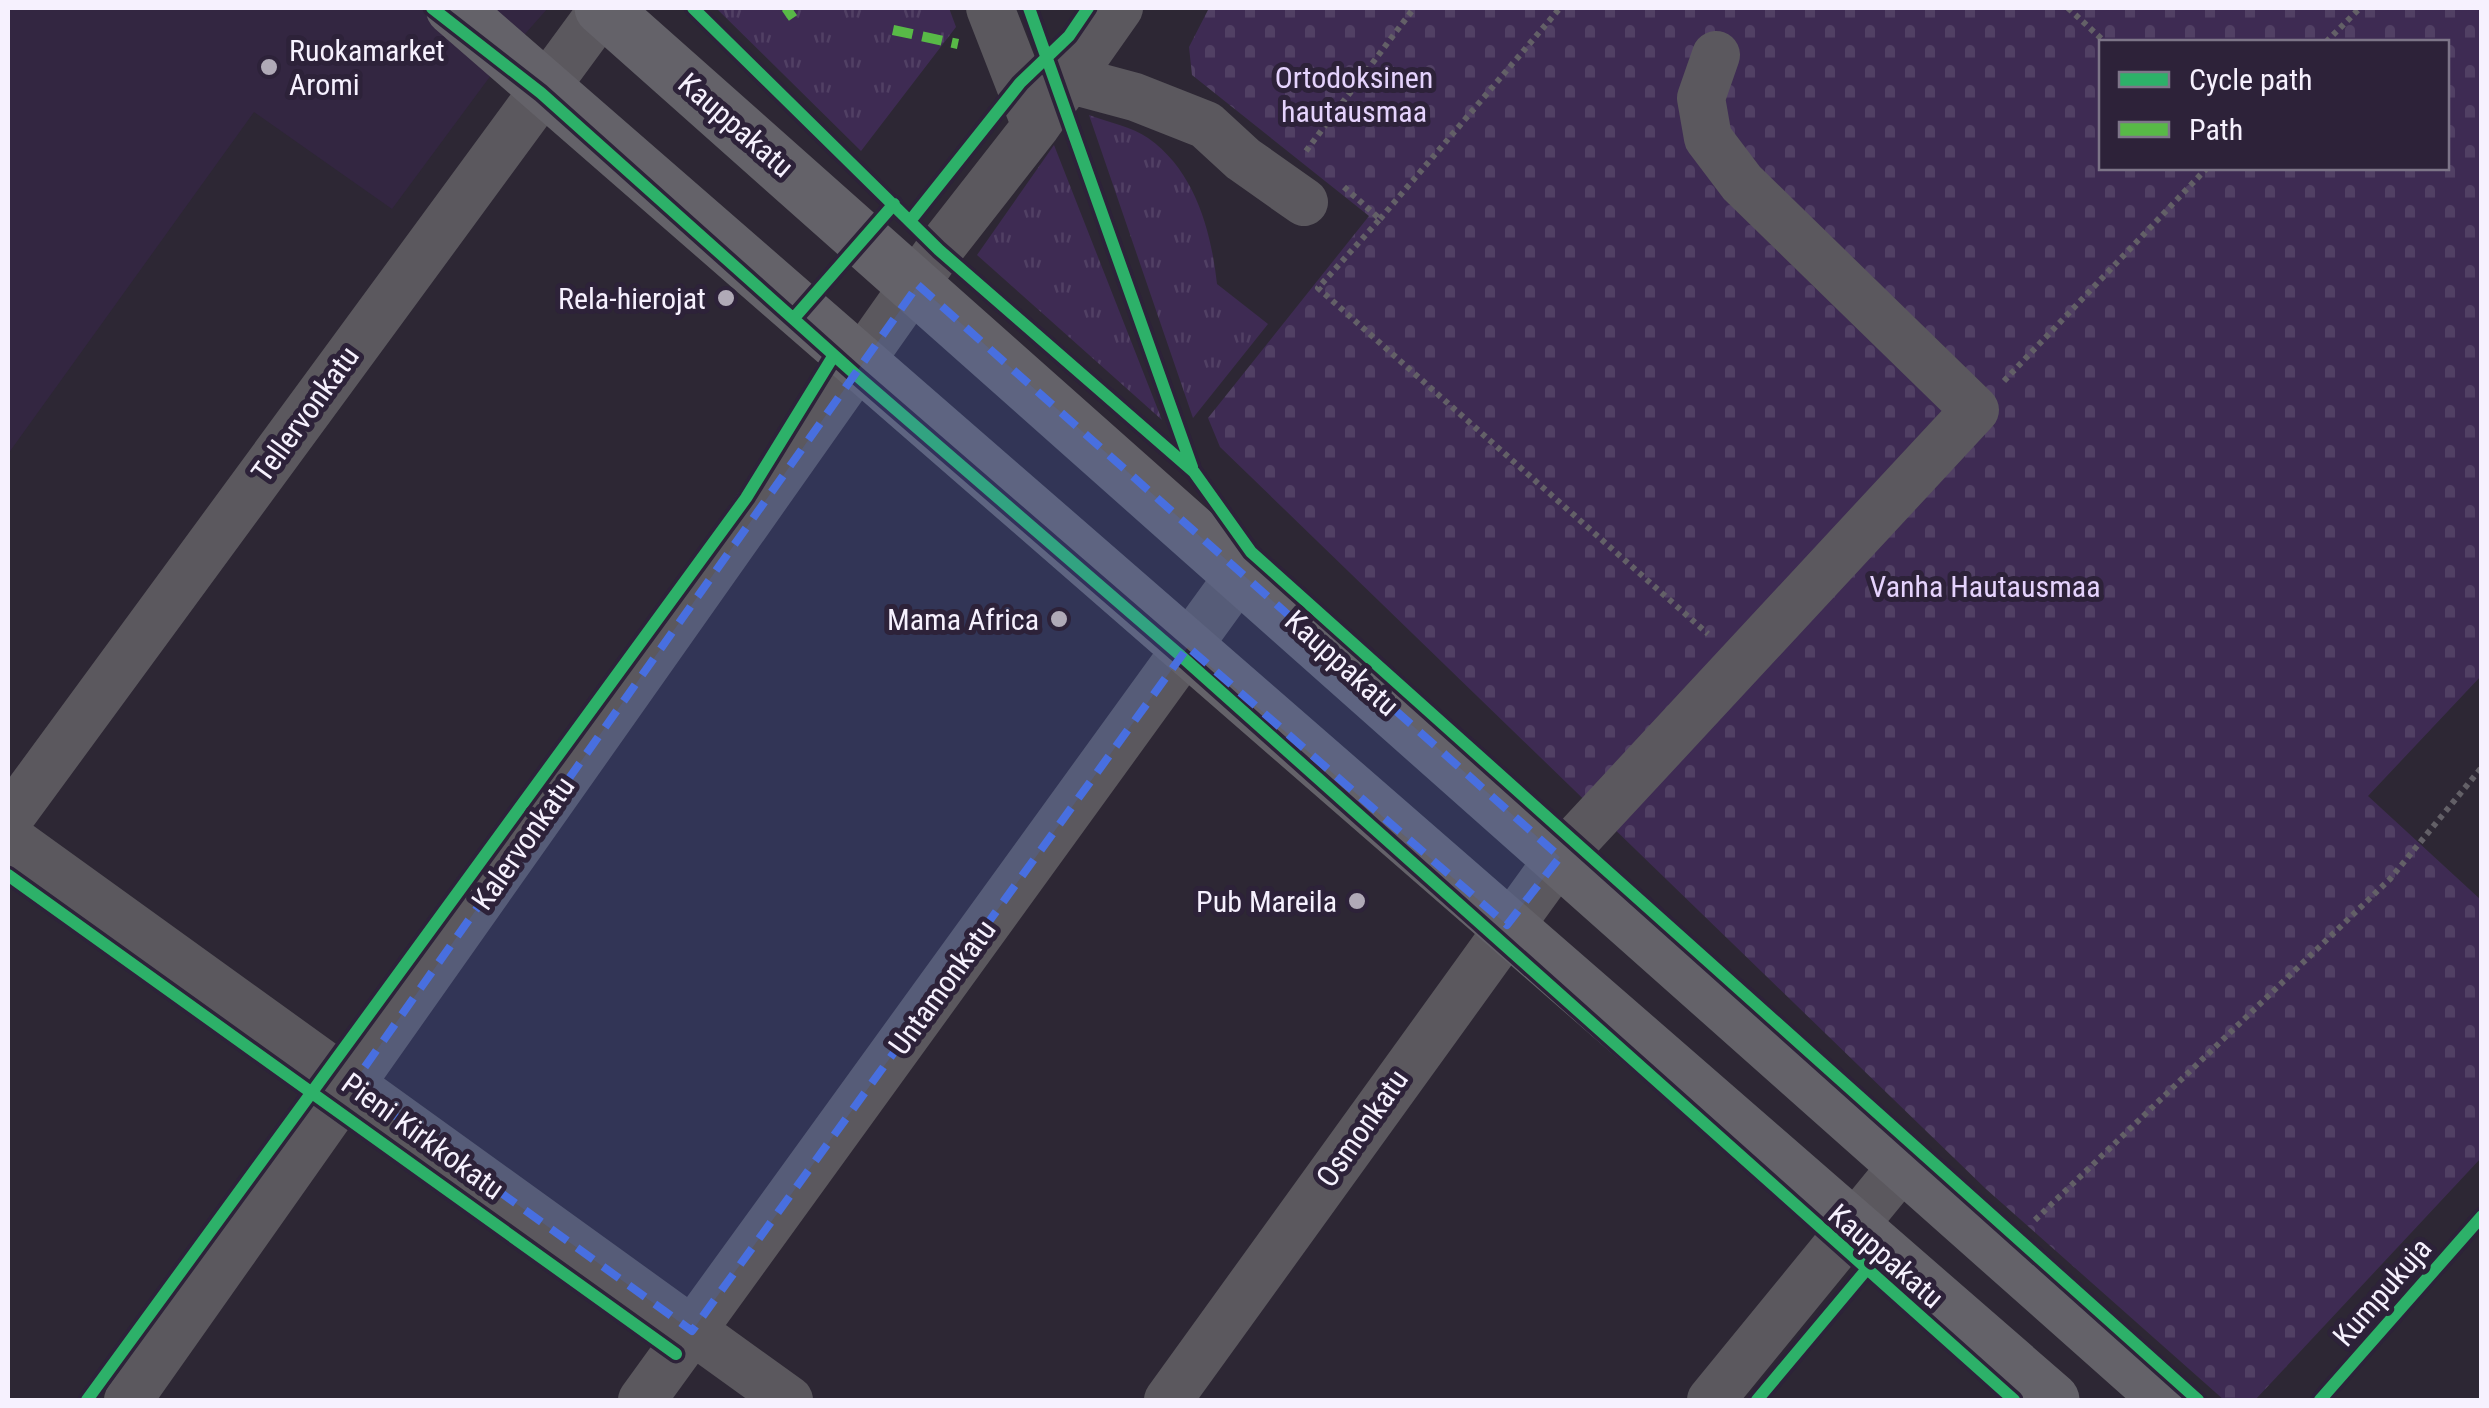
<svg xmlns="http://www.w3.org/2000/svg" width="2489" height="1408" font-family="'Roboto Condensed',sans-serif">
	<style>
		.built { fill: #332641 }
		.grass { fill: url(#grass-tufts) }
		.cemetery { fill: url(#cemetery-stones); fill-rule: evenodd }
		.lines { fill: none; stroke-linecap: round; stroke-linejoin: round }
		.path { stroke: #636067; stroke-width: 6; stroke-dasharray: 5 5; stroke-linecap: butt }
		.minor { stroke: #5b585e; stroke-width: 48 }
		.major { stroke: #646269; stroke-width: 55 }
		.quiet { stroke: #58b947; stroke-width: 10; stroke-dasharray: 20 10; stroke-linecap: butt }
		.cycleway-casing { stroke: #2d2239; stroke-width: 19 }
		.cycleway { stroke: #2db169; stroke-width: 12 }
		.marked { fill: #486fe0; fill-opacity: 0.2; stroke: #486fe0; stroke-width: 8; stroke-dasharray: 20 12; stroke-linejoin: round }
		.poi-dot { fill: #b0aab7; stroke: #2d2239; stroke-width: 4 }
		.labels { text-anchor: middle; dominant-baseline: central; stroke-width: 10; stroke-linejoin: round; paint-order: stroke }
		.poi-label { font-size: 30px; fill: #f6f1fe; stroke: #2d2239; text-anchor: end }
		.park-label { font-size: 30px; fill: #e5d3fd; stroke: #2d2239 }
		.street-label { font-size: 30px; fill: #f6f1fe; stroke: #2d2239 }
	</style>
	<defs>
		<pattern id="grass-tufts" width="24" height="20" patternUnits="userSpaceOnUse" patternTransform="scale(2.5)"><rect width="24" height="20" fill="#3e2b53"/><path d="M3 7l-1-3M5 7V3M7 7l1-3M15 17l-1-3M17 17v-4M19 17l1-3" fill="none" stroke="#514064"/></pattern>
		<pattern id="cemetery-stones" width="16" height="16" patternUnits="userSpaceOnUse" patternTransform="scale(2.5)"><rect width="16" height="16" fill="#3e2b53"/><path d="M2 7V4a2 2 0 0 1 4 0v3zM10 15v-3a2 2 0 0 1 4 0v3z" fill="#514064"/></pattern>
	</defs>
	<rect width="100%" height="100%" fill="#2d2734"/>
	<path class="built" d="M 8,8 L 548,8 L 503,59 L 392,209 L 254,112 L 8,454 Z"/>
	<path class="grass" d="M 716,8 L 949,8 L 956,27 L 861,151 Z
		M 1089,115 C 1107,122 1133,127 1148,138 C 1195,171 1211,230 1217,284 L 1268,324 L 1193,418 Z
		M 1054,145 L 1162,420 L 977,255 Z"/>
	<path class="cemetery" d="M 1209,8 L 2481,8 L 2481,676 L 2368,796 L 2481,900 L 2481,1158 L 2255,1400 L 2224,1400 L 1986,1189 L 1220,447 L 1208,418 L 1369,216 L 1192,75 L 1189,47 ZM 2102,42 L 2446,42 L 2446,168 L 2102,168 Z"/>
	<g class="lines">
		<path class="path" d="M 2068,8 L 2105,42
			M 2326,42 L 2360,8
			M 1306,151 L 1414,8
			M 1344,187 L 1380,219 L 1318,288 L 1708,634
			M 1380,219 L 1560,8
			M 2004,381 L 2207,168
			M 2035,1220 L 2390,879 L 2482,767"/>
		<path class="minor" d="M 990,8 L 1036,126
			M 1068,79 L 1135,97 L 1206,125 L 1243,159 L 1304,202
			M 8,820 L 603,9
			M 8,837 L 789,1400
			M 128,1400 L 939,250 L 1036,126 L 1119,8
			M 642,1400 L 1241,573
			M 1168,1400 L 1560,857 L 1975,410 L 1742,183 L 1708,138 L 1701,98 L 1716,55
			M 1711,1400 L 1904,1164"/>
		<path class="major" d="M 453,8 L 2052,1400
			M 602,8 L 2169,1400"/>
		<path class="quiet" d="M 786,8 L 793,18
			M 893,30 L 958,44"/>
		<g class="cycleway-casing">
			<path id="cycleway" d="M 432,8 L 541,93 L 855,374 L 1181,656 L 2014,1400
				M 693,8 L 939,250 L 1194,472 L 1251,552 L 2198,1400
				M 1029,8 L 1192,467
				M 910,221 L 1020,83 L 1069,36 L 1088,8
				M 794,318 L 894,204
				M 8,875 L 676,1354
				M 87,1400 L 746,498 L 834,355
				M 1757,1400 L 1867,1269
				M 2320,1400 L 2482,1216"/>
		</g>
		<use href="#cycleway" class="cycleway"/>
	</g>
	<path class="marked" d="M 918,285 L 1560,857 L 1507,925 L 1188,647 L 692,1331 L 352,1085 Z"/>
	<g class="poi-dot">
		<circle cx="269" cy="67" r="10"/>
		<circle cx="726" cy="298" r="10"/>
		<circle cx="1059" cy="619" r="10"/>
		<circle cx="1357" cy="901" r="10"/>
	</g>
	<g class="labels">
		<g class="poi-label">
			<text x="289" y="50" text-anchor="start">Ruokamarket<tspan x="289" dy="34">Aromi</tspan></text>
			<text x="706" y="298">Rela-hierojat</text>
			<text x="1039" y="619">Mama Africa</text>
			<text x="1337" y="901">Pub Mareila</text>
		</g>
		<g class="park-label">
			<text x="1354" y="77">Ortodoksinen<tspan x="1354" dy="34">hautausmaa</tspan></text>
			<text x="1985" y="586">Vanha Hautausmaa</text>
		</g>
		<g class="street-label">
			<text transform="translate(736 125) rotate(41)">Kauppakatu</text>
			<text transform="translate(305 414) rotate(-54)">Tellervonkatu</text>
			<text transform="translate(1342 663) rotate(42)">Kauppakatu</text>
			<text transform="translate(523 843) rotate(-55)">Kalervonkatu</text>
			<text transform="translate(942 987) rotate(-54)">Untamonkatu</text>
			<text transform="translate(1362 1128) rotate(-55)">Osmonkatu</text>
			<text transform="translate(423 1136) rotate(36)">Pieni Kirkkokatu</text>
			<text transform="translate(1886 1256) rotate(41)">Kauppakatu</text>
			<text transform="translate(2382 1292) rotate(-49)">Kumpukuja</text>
		</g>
	</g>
	<rect width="2489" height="1408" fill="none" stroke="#f6f1fe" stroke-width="20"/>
	<rect x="2099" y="40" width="350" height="130" fill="#2d2239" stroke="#7d7588" stroke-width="2.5"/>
	<rect x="2119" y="72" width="50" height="15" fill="#2db169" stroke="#7d7588" stroke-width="2.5"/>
	<text x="2189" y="90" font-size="30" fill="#f6f1fe">Cycle path</text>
	<rect x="2119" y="122" width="50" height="15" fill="#58b947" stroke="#7d7588" stroke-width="2.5"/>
	<text x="2189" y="140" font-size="30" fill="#f6f1fe">Path</text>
</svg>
